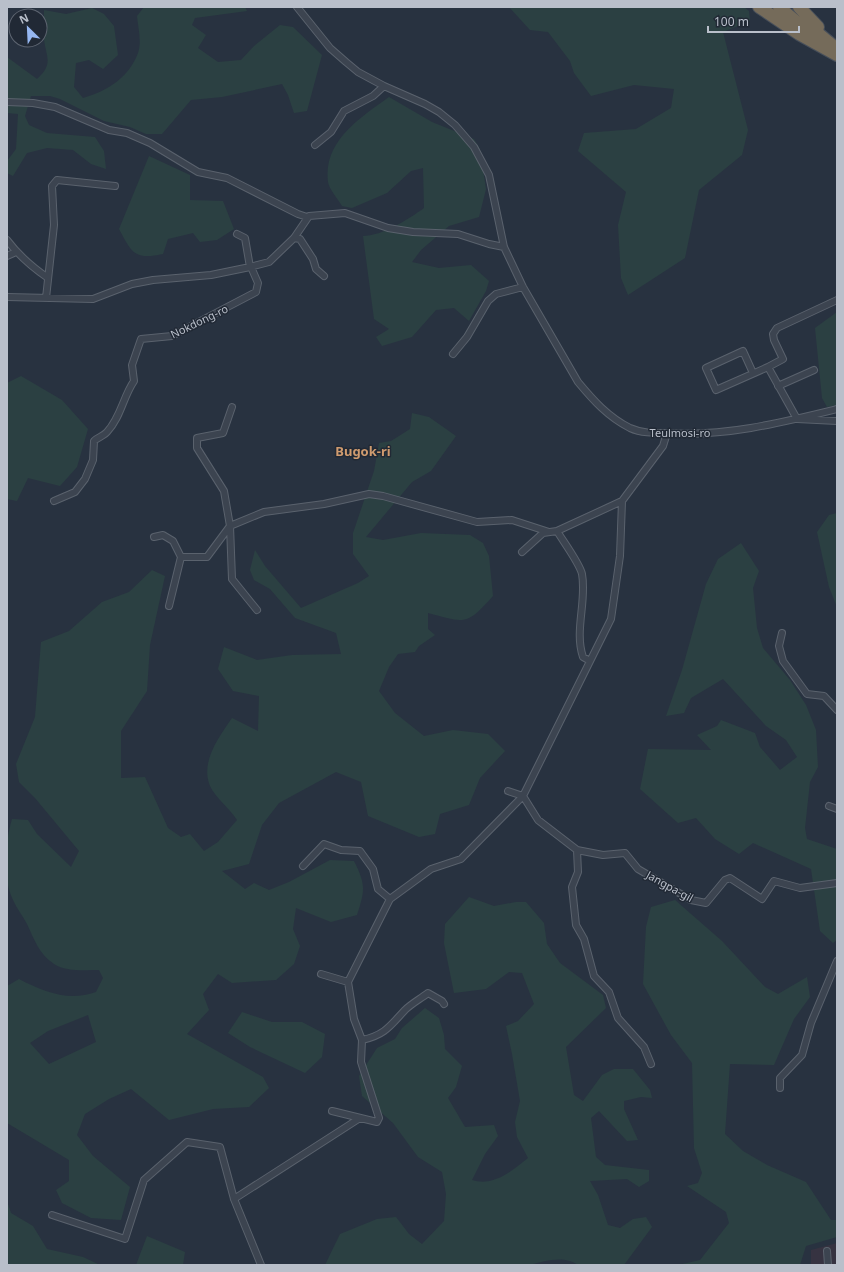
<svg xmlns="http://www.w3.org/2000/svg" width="844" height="1272" font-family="'Noto Sans',sans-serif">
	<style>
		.medical { fill: #363341 }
		.green { fill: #2b4042; fill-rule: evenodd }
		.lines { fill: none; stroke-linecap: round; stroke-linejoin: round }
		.street-casing { stroke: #5a626d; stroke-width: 8 }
		.highway-casing { stroke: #474f5a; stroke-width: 14 }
		.street { stroke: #3c4450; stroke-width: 6 }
		.highway { stroke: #756b5a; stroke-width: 12 }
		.labels { text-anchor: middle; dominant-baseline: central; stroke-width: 3; stroke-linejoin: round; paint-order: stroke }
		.street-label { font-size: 11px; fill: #b9bfca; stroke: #212935 }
		.quarter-label { font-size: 13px; font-weight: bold; fill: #cf9b6f; stroke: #212935 }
	</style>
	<rect width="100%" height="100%" fill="#283240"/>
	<path class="medical" d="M 837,1243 L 837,1265 L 811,1265 L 811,1250 Z"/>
	<path class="green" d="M 144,7 L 245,7 L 247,11 L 195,18 L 192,25 L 206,35 L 198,48 L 218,62 L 241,60 L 254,46 L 280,25 L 293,27 L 322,55 L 307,111 L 294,113 L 288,95 L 282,84 L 222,97 L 191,100 L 162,134 L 146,134 L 130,127 L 104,121 L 60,99 L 50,96 L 31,96 L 25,116 L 29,125 L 47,133 L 95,137 L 104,151 L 106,169 L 91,164 L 73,150 L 47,148 L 27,153 L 13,176 L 7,173 L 7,161 L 16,149 L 18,114 L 7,113 L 7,57 L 37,79 C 54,64 46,57 44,39 C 43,29 44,19 44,10 L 66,14 L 92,8 L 104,14 L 114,26 L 118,55 L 103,69 L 89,60 L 76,63 L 74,87 L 83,98 C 108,91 129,77 138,53 C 142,42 138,27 137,16 Z
		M 509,7 L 744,7 L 749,11 L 750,21 L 723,32 L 748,130 L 742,155 L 699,190 L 685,258 L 628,295 L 621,278 L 618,225 L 626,192 L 578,151 L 584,133 L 636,129 L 671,108 L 674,89 L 634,85 L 591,96 L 574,73 L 570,61 L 548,32 L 530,30 Z
		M 389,97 L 432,122 L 474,139 L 480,149 L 486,189 L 479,217 L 449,226 L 421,250 L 412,262 L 439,268 L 471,265 L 489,281 L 486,291 L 469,321 L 454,308 L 436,310 L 412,337 L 382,346 L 376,337 L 389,329 L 374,319 L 363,236 C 382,236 409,219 424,208 L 423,168 L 411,171 L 387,193 L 352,208 L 342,206 C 338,199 329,189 328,182 C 323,141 360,118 389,97 Z
		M 149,156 L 190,175 L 190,200 L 223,201 L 234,229 L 217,240 L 200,242 L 193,233 L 168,239 L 163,254 C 134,260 132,253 119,229 Z
		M 837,312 L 837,405 L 827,407 L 822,398 L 815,328 Z
		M 21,376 L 62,400 L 88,429 L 77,467 L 60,486 L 28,478 L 17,501 L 7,499 L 7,383 Z
		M 412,413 L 429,417 L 456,436 L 431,471 L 412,482 L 366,537 L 383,540 L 421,533 L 470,535 L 483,543 L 489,556 L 493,596 C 466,626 466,623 428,613 L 428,629 L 435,635 L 419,646 L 415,652 L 398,654 L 389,667 L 379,691 L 395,713 L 424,736 L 453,730 L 488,734 L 505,751 L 480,778 L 469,805 L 440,814 L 435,834 L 419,837 L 368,816 L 361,782 L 336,772 L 279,803 L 262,825 L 249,864 L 222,871 L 245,889 L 254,883 L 269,890 L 289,882 L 330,860 L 354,861 C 366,885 365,890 357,915 L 331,922 L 296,908 L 293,929 L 300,946 L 294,964 L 276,980 L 232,983 L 218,974 L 203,994 L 209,1010 L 187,1034 L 263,1077 L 269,1088 L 249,1107 L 213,1109 L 169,1120 L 131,1089 L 109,1099 L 85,1114 L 77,1135 L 93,1156 L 130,1187 L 121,1220 L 91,1218 L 62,1203 L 56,1190 L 69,1181 L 69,1160 L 7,1123 L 7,986 L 19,979 C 44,992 69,1002 96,992 L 103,978 L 99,970 C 85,970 66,972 54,964 C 39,954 34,939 27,924 C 23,916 17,909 13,900 C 2,877 5,843 12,819 L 28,820 L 37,834 L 71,867 L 79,851 L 35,798 L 19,782 L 16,764 L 35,717 L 41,642 L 69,631 L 102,602 L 129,592 L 152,570 L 165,576 L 150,645 L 147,691 L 121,731 L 121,778 L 145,777 L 168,828 L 181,837 L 190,834 L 204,851 L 218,842 L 237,820 C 230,809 215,797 210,786 C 200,762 219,737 232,718 L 258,731 L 259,696 L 233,691 L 218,669 L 224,647 L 257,660 L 292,655 L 341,654 L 336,633 L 295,618 L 270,589 L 254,580 L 250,570 L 255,550 L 265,566 L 301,608 L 358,583 L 369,576 L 353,554 L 353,533 L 374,471 L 379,443 L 391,441 L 410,429 ZM 88,1015 L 96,1042 L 49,1064 L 30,1043 L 48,1031 Z
		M 837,513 L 837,607 L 829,587 L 817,532 L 829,515 Z
		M 741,543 L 759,571 L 753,588 L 757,628 L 763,648 L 790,680 L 806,705 L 816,730 L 818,767 L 810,782 L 805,828 L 807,839 L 837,849 L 837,940 L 833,943 L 820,931 L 811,869 L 753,843 L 739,854 L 715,839 L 696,818 L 678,823 L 640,789 L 648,749 L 711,750 L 697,735 L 717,726 L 721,720 L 755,733 L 760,747 L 780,770 L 797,757 L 786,740 L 766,726 L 723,679 L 691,698 L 684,713 L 666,716 L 682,670 L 706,584 L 718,559 Z
		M 469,897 L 494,906 L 516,902 L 526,902 L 544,923 L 547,944 L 560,963 L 603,995 L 606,1008 L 566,1047 L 574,1095 L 583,1101 L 602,1075 L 614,1069 L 633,1069 L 650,1090 L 652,1098 L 641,1097 L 624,1101 L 624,1109 L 638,1140 L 627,1141 L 599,1111 L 591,1118 L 596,1157 L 605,1165 L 649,1170 L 649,1181 L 639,1187 L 627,1179 L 590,1181 L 598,1195 L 608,1225 L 620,1228 L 633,1219 L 646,1217 L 652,1227 L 624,1265 L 578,1265 C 564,1255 545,1261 530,1265 L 325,1265 L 340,1234 L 377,1219 L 396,1217 L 409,1234 L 422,1244 L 444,1221 L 446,1194 L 442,1172 L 418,1157 L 393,1123 L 362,1096 L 359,1076 L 377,1048 L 395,1039 L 402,1028 L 425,1008 L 439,1018 L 444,1035 L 445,1049 L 462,1066 L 456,1087 L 448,1098 L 465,1127 L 494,1125 L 498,1136 L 485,1154 L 472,1180 C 493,1187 512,1171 528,1158 L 517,1137 L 515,1122 L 520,1101 L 512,1054 L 506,1026 L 518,1021 L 534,1004 L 522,973 L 509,972 L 486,989 L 454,993 L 444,943 L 445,924 Z
		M 675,900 L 722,941 L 765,987 L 778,994 L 807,977 L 810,997 L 794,1019 L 774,1065 L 730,1064 L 725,1134 L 743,1151 L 767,1165 L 806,1182 L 831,1220 L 837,1220 L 837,1237 L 806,1246 L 800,1265 L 678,1265 L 700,1260 L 729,1223 L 726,1212 L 687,1186 L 698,1183 L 702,1173 L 694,1148 L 692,1063 L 671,1035 L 643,984 L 646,927 L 651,907 Z
		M 242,1012 L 272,1022 L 302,1022 L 325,1034 L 322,1057 L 305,1073 L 250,1047 L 228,1033 Z
		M 7,1201 L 11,1213 L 33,1226 L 47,1249 L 83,1257 L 100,1265 L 7,1265 Z
		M 147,1236 L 185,1252 L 183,1265 L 129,1265 L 136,1265 Z"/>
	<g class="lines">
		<g class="street-casing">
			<path id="street" d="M 297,7 L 330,48 L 346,62 L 358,72 L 384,86 L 425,104 L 439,112 L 455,125 L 474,147 L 489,175 L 504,247 L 523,287 L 578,382 C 593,400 608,417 630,428 C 641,433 653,433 666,433 C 724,437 780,423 837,409
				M 7,102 L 33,103 L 55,107 L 109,130 L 127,133 L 150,143 L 198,172 L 227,178 L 298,214 L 307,217
				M 315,145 L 331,132 L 344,111 L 373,96 L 384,86
				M 237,234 L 245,238 L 250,267
				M 294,238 L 300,239 L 313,259 L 316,269 L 324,276
				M 7,240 C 19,256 32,267 48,278
				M 7,256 L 16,252
				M 7,297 L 93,299 L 132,284 L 153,280 L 211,275 L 250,267 L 269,262 L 294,238 L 309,216 L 345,213 L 388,228 L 413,232 L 458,234 L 489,244 L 504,247
				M 46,298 L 54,225 L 52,186 L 57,180 L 115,186
				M 453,354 L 467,337 L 488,301 L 496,294 L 523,287
				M 768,367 L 783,359 L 774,340 L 773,334 L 777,328 L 837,300
				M 753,373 L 743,351 L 706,368 L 716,390 L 768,367 L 797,419 L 837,421
				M 778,386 L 814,370
				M 232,407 L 223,433 L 197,438 L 197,448 L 224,491 L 230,526 L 232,579 L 257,610
				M 54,501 L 75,492 L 85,479 L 93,460 L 94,441 C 98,437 104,436 107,432 C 121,417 123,397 134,381 L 132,365 L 141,339 L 172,336 L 256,292 L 258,283 L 251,267
				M 557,531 C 563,541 580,564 582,574 C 587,601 574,631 583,657 L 590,661
				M 154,537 L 163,535 L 173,541 L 181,557 L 207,557 L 230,526 L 264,512 L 324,504 L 369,494 L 383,496 L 477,522 L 512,520 L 549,532
				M 522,552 L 543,533 L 557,531 L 622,501
				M 169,606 L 181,557
				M 782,633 L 779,646 L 783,661 L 807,694 L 824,696 L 837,710
				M 508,791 L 523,796 L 538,820 L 577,850 L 578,872 L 572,887 L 576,925 L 584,939 L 594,976 L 609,992 L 618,1018 L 644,1047 L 651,1064
				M 829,806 L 837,809
				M 577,850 L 603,855 L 625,853 L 638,869 L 691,900 L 706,903 L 725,880 L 730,878 L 762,899 L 774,881 L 800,888 L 837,883
				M 303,866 L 324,844 L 341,850 L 360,851 L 373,869 L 378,889 L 390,899
				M 321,974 L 348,982
				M 362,1040 C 385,1035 390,1026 405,1010 C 411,1004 420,999 428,993 L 442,1001 L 444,1004
				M 780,1088 L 780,1078 L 802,1055 L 811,1023 L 837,961
				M 332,1111 L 377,1122 L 379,1118 L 361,1062 L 362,1040 L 354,1019 L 348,982 L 390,899 L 431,869 L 461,859 L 523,796 L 611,619 L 620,556 L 622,501 L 663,446 L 667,433
				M 234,1199 L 360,1118
				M 52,1215 L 125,1239 L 144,1180 L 187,1142 L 220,1147 L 234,1199 L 261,1265
				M 827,1251 L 828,1265"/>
		</g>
		<g class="highway-casing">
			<path id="highway" d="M 759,7 L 799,34 L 837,55
				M 779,7 L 810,33
				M 799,7 L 818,27
				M 807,24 L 837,49"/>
		</g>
		<use href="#street" class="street"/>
		<use href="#highway" class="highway"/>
	</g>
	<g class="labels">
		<g class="street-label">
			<text transform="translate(199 321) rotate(-26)">Nokdong-ro</text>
			<text x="680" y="432">Teulmosi-ro</text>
			<text transform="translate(670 886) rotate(29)">Jangpa-gil</text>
		</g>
		<g class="quarter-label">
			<text x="363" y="451">Bugok-ri</text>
		</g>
	</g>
	<rect width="844" height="1272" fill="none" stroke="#b9bfca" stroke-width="16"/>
	<g transform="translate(28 28) rotate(336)"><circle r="19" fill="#212935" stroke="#5e6571"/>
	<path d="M0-3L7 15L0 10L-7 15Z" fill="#96b7f1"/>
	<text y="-6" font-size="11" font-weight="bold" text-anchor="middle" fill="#b9bfca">N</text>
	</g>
	<path d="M708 26v6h91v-6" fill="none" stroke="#b9bfca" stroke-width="2"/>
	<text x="714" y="26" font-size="12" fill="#b9bfca" stroke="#212935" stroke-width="3" paint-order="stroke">100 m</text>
</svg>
